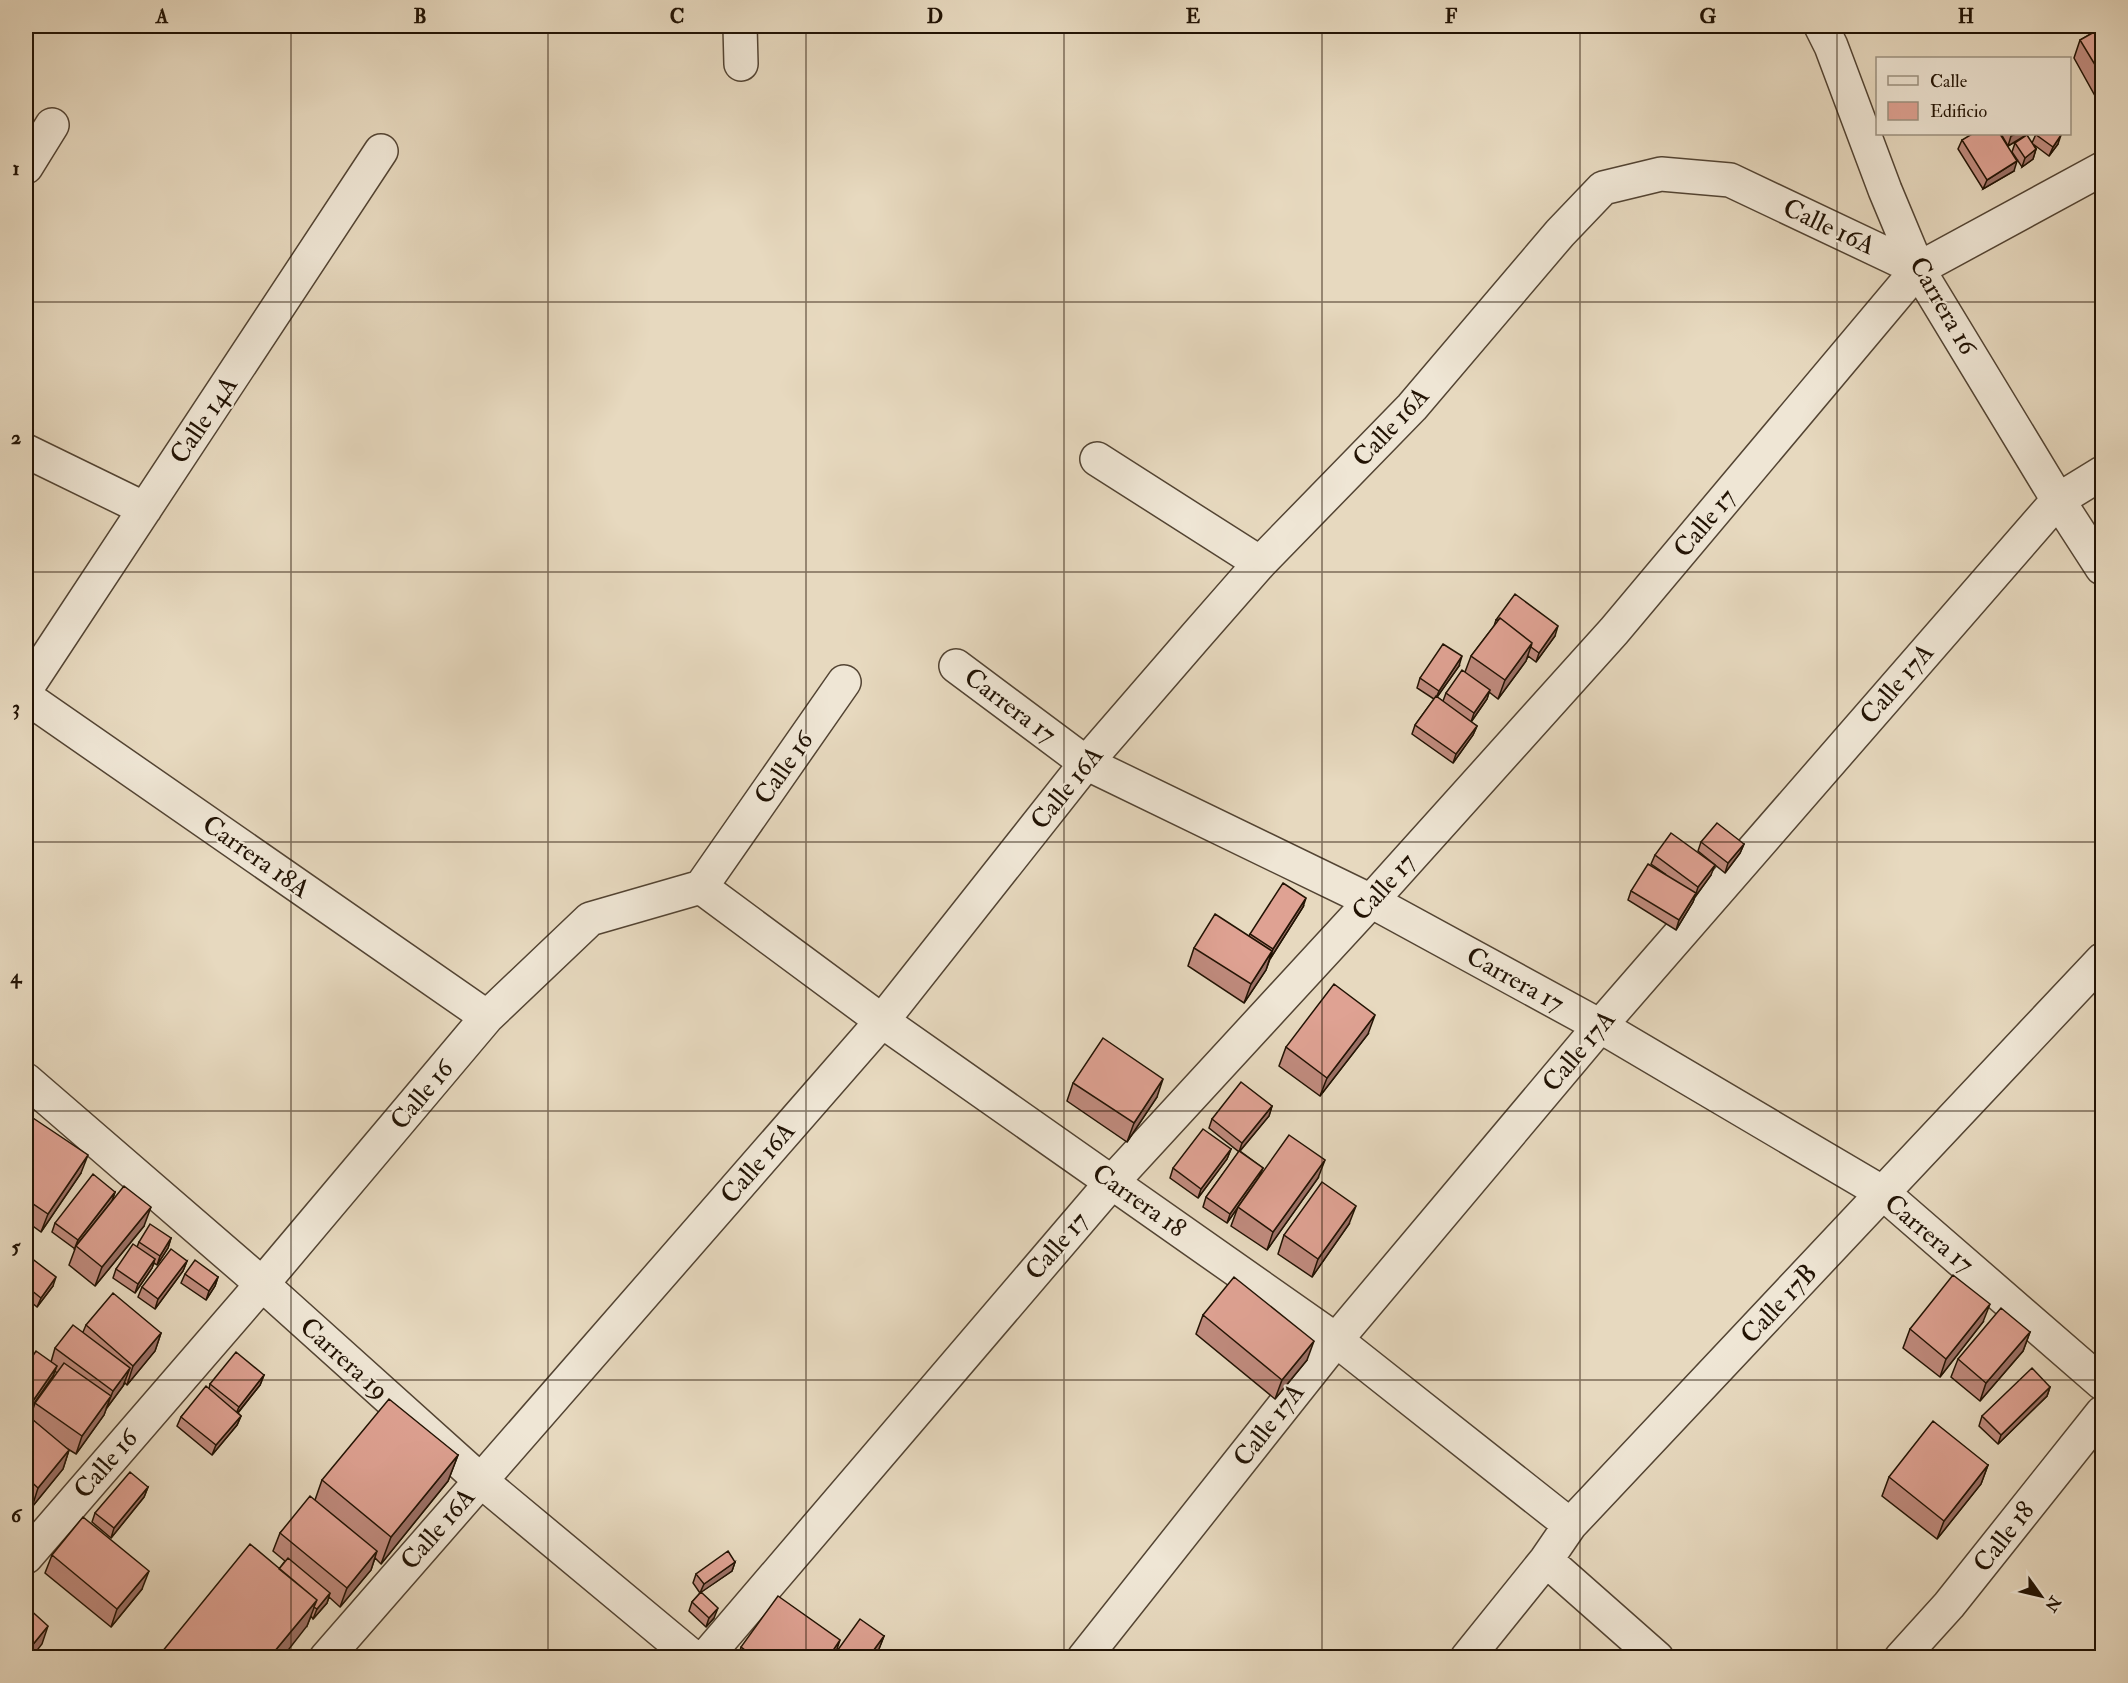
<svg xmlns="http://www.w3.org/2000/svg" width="2128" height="1683" font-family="'IM FELL Double Pica',serif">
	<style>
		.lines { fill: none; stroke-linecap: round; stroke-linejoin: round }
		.minor-casing { stroke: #534433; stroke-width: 36 }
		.minor { stroke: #efe6d5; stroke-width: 33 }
		.wall { fill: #c08b7e; stroke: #221304; stroke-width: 1.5; fill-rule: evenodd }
		.shaded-wall { fill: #9c7167; stroke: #221304; stroke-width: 1.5 }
		.building { fill: #dfa293; stroke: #221304; stroke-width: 1.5 }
		.grid { fill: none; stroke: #221304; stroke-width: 1.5; stroke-opacity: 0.55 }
		.labels { text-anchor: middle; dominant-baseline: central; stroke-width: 4.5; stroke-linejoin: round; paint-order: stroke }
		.street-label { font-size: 26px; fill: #221304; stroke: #efe6d5 }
		.neatline { fill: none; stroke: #221304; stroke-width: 2 }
		.grid-label { font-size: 20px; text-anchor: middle; font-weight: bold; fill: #221304 }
	</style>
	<rect width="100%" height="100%" fill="#e7d9bf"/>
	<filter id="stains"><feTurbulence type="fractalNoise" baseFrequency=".00333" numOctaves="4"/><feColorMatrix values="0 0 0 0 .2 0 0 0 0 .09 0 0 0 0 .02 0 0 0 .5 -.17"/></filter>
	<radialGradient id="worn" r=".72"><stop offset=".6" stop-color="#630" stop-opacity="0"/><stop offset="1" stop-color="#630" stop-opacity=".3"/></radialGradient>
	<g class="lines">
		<g class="minor-casing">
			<path id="minor" d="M 740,26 L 741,64
				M 1821,26 L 1831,46 L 1885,190 L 1918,269 L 2058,500 L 2102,568
				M 26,167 L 52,125
				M 26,451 L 145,509
				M 1097,459 L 1260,563
				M 956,666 L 1086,763 L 1371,901 L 1600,1026 L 1883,1193 L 2102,1383
				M 26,689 L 381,151
				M 26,697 L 487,1017
				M 701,887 L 882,1021 L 1336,1340 L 1570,1525
				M 26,1080 L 262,1284 L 480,1480 L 694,1658
				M 26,1557 L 262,1284 L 487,1017 L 590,919 L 701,887 L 844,682
				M 1546,1560 L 1657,1658
				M 326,1658 L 882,1021 L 1086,763 L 1196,636 L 1260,563 L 1412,407 L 1560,233 L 1603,188 L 1661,174 L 1730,180 L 1918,269
				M 705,1658 L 1112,1182 L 1371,901 L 1614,631 L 1918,269 L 2102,169
				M 1084,1658 L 1336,1340 L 1600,1026 L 2058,500 L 2102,473
				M 1467,1658 L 1546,1560 L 1570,1525 L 2102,960
				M 1901,1658 L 1949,1605 L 2102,1413"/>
		</g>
		<use href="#minor" class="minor"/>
	</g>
	<path class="wall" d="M 2103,27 L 2103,101 L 2099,103 L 2074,58 L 2080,40 Z
		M 2001,134 L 2028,134 L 2008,146 Z
		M 2036,134 L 2058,144 L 2049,156 L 2033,144 L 2036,149 L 2033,159 L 2022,167 L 2012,152 L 2015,143 L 2032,143 Z
		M 1962,140 L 2014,171 L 1983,189 L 1958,149 Z
		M 1496,620 L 1555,636 L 1536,662 L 1528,656 L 1526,661 L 1498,699 L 1489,692 L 1487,699 L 1471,722 L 1477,726 L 1473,735 L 1453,763 L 1412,734 L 1415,725 L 1434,699 L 1417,688 L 1420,678 L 1459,666 L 1437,697 L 1443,701 L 1446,693 L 1465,672 L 1471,656 L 1494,626 Z
		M 1701,842 L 1744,844 L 1740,853 L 1725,873 L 1698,851 Z
		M 1655,855 L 1711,875 L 1695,897 L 1693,902 L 1676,930 L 1628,900 L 1631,891 L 1665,874 L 1651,864 Z
		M 1303,907 L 1270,959 L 1266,970 L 1244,1003 L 1188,966 L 1194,948 L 1249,936 L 1250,934 Z
		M 1368,1034 L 1320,1096 L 1279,1066 L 1286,1047 Z
		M 1073,1083 L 1157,1097 L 1127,1142 L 1067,1101 Z
		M 1272,1106 L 1269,1116 L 1240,1151 L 1263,1168 L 1259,1177 L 1227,1223 L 1203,1207 L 1206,1197 L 1239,1152 L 1209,1128 L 1212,1119 Z
		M 26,1123 L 81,1173 L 41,1232 L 26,1221 Z
		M 1231,1149 L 1227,1159 L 1198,1198 L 1170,1178 L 1173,1168 Z
		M 1318,1178 L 1267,1250 L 1231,1226 L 1238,1207 Z
		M 115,1192 L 112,1201 L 144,1226 L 95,1286 L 69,1265 L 75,1249 L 52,1232 L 55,1223 Z
		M 1349,1224 L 1312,1277 L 1278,1254 L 1284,1235 Z
		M 171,1238 L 168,1248 L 157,1265 L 154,1263 L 152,1268 L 135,1293 L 113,1278 L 116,1269 L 137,1247 L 139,1242 Z
		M 26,1254 L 53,1286 L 37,1307 L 26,1298 Z
		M 187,1261 L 183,1271 L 155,1309 L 138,1297 L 142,1287 Z
		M 185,1274 L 218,1277 L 215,1286 L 206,1300 L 181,1283 Z
		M 1203,1315 L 1307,1360 L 1275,1399 L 1196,1334 Z
		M 1983,1322 L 1940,1377 L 1903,1348 L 1910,1329 Z
		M 86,1325 L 161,1333 L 155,1351 L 127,1385 L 125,1383 L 123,1386 L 106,1409 L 104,1415 L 76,1454 L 63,1446 L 69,1450 L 63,1469 L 32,1507 L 26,1501 L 26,1366 L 51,1362 L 55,1348 L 83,1332 ZM 55,1371 L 57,1373 L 35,1403 L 30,1418 L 26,1414 L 53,1376 Z
		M 2030,1332 L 2023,1351 L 1980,1401 L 1951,1377 L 1958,1359 Z
		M 264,1375 L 260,1385 L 238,1413 L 241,1416 L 237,1425 L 212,1455 L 177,1426 L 181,1417 L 209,1389 L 210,1384 Z
		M 2050,1387 L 2047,1396 L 1998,1444 L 1979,1426 L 1982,1416 Z
		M 458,1455 L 448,1481 L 381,1564 L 375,1558 L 371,1570 L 340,1607 L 329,1597 L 327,1603 L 313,1619 L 311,1616 L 307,1626 L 279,1569 L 285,1561 L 273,1551 L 280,1533 L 315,1500 L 322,1480 Z
		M 1988,1465 L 1981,1484 L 1937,1539 L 1882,1496 L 1889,1477 Z
		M 148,1487 L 144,1497 L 111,1538 L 92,1522 L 95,1513 Z
		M 52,1555 L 142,1589 L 111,1627 L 45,1573 Z
		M 735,1562 L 732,1571 L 701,1592 L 714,1618 L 706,1627 L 689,1611 L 692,1602 L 700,1593 L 693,1583 L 696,1574 Z
		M 884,1636 L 877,1654 L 874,1658 L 738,1658 L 741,1647 L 835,1653 Z"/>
	<path class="shaded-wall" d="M 2103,94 L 2103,101 L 2099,103 Z
		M 2016,134 L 2028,134 L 2008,146 L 2011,136 Z
		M 2061,135 L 2058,144 L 2049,156 L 2053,147 Z
		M 2036,149 L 2033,159 L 2022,167 L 2025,158 Z
		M 2017,161 L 2014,171 L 1983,189 L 1987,180 Z
		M 1558,626 L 1555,636 L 1536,662 L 1539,653 Z
		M 1532,643 L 1526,661 L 1498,699 L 1505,680 Z
		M 1462,656 L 1459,666 L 1435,700 L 1439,691 Z
		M 1490,690 L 1487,699 L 1471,722 L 1474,713 Z
		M 1477,726 L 1473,735 L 1453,763 L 1456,754 Z
		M 1744,844 L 1740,853 L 1725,873 L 1728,863 Z
		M 1715,865 L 1711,875 L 1695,897 L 1698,887 Z
		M 1696,893 L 1693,902 L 1676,930 L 1679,920 Z
		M 1306,898 L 1303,907 L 1270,959 L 1273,949 Z
		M 1272,951 L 1266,970 L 1244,1003 L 1251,984 Z
		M 1375,1015 L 1368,1034 L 1320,1096 L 1327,1078 Z
		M 1163,1079 L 1157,1097 L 1127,1142 L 1134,1123 Z
		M 1272,1106 L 1269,1116 L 1239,1152 L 1242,1143 Z
		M 1231,1149 L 1227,1159 L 1198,1198 L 1201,1189 Z
		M 88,1155 L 81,1173 L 41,1232 L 48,1214 Z
		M 1325,1160 L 1318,1178 L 1267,1250 L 1273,1232 Z
		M 1263,1168 L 1259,1177 L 1227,1223 L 1230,1214 Z
		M 115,1192 L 112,1201 L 76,1246 L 74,1250 L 78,1240 Z
		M 1356,1206 L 1349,1224 L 1312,1277 L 1318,1259 Z
		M 151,1207 L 144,1226 L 95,1286 L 102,1267 Z
		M 171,1238 L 168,1248 L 157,1265 L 160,1256 Z
		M 155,1259 L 152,1268 L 135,1293 L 138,1284 Z
		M 187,1261 L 183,1271 L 155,1309 L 158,1299 Z
		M 56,1277 L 53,1286 L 37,1307 L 41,1298 Z
		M 218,1277 L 215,1286 L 206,1300 L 209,1291 Z
		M 1990,1304 L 1983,1322 L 1940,1377 L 1946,1359 Z
		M 2030,1332 L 2023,1351 L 1980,1401 L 1986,1383 Z
		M 161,1333 L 155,1351 L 127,1385 L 133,1366 Z
		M 1314,1341 L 1307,1360 L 1275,1399 L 1282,1380 Z
		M 57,1366 L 53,1376 L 26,1415 L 26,1411 Z
		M 130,1368 L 123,1386 L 106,1409 L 113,1391 Z
		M 264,1375 L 260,1385 L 235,1416 L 239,1407 Z
		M 2050,1387 L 2047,1396 L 1998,1444 L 2001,1435 Z
		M 111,1396 L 104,1415 L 76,1454 L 82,1436 Z
		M 241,1416 L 237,1425 L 212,1455 L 216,1445 Z
		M 69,1450 L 63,1469 L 32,1507 L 38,1488 Z
		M 458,1455 L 448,1481 L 381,1564 L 391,1537 Z
		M 1988,1465 L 1981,1484 L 1937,1539 L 1944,1521 Z
		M 148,1487 L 144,1497 L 111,1538 L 114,1528 Z
		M 377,1551 L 371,1570 L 340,1607 L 347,1588 Z
		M 735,1562 L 732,1571 L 700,1593 L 704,1584 Z
		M 149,1571 L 142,1589 L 111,1627 L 117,1609 Z
		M 330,1593 L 327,1603 L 313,1619 L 317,1609 Z
		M 317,1600 L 307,1626 L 282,1658 L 269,1658 Z
		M 718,1608 L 714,1618 L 706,1627 L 709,1618 Z
		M 48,1626 L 42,1644 L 31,1658 L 26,1658 L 26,1653 Z
		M 884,1636 L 877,1654 L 874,1658 L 868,1658 Z
		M 840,1640 L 834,1658 L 828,1658 Z"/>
	<path class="building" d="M 2103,27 L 2103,78 L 2080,40 Z
		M 1972,134 L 2000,134 L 2017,161 L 1987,180 L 1962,140 Z
		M 2035,134 L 2060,134 L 2061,135 L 2053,147 Z
		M 2027,135 L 2036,149 L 2025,158 L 2015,143 Z
		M 1515,594 L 1558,626 L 1539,653 L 1531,647 L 1532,643 L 1500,618 L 1497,621 L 1496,620 Z
		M 1500,618 L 1532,643 L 1505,680 L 1471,656 Z
		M 1443,644 L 1462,656 L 1439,691 L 1420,678 Z
		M 1462,670 L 1490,690 L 1474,713 L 1446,693 Z
		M 1436,696 L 1477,726 L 1456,754 L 1415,725 Z
		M 1717,823 L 1744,844 L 1728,863 L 1701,842 Z
		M 1671,833 L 1715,865 L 1698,887 L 1655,855 Z
		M 1648,864 L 1696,893 L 1679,920 L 1631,891 Z
		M 1283,883 L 1306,898 L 1273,949 L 1250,934 Z
		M 1215,914 L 1272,951 L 1251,984 L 1194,948 Z
		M 1334,984 L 1375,1015 L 1327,1078 L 1286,1047 Z
		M 1103,1038 L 1163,1079 L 1134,1123 L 1073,1083 Z
		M 1241,1082 L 1272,1106 L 1242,1143 L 1212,1119 Z
		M 30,1116 L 88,1155 L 48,1214 L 26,1199 L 26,1123 Z
		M 1203,1129 L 1231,1149 L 1201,1189 L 1173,1168 Z
		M 1289,1135 L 1325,1160 L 1273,1232 L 1238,1207 Z
		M 1239,1151 L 1263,1168 L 1230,1214 L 1206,1197 Z
		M 93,1174 L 115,1192 L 78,1240 L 55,1223 Z
		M 1322,1182 L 1356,1206 L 1318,1259 L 1284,1235 Z
		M 124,1186 L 151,1207 L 102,1267 L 76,1246 Z
		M 150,1224 L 171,1238 L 160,1256 L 139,1242 Z
		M 133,1244 L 155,1259 L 138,1284 L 116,1269 Z
		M 171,1249 L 187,1261 L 158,1299 L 142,1287 Z
		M 26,1254 L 56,1277 L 41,1298 L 26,1286 Z
		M 195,1260 L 218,1277 L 209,1291 L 185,1274 Z
		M 1953,1275 L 1990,1304 L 1946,1359 L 1910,1329 Z
		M 1234,1277 L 1314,1341 L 1282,1380 L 1203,1315 Z
		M 113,1293 L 161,1333 L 133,1366 L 86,1325 Z
		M 2001,1308 L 2030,1332 L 1986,1383 L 1958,1359 Z
		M 73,1325 L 130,1368 L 113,1391 L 55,1348 Z
		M 36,1351 L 57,1366 L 26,1411 L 26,1366 Z
		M 236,1352 L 264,1375 L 239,1407 L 210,1384 Z
		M 64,1363 L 111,1396 L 82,1436 L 35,1403 Z
		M 2032,1368 L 2050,1387 L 2001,1435 L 1982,1416 Z
		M 206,1386 L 241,1416 L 216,1445 L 181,1417 Z
		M 389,1399 L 458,1455 L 391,1537 L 322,1480 Z
		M 26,1414 L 69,1450 L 38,1488 L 26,1477 Z
		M 1933,1421 L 1988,1465 L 1944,1521 L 1889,1477 Z
		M 130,1472 L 148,1487 L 114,1528 L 95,1513 Z
		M 310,1496 L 377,1551 L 347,1588 L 280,1533 Z
		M 83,1517 L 149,1571 L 117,1609 L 52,1555 Z
		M 250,1544 L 317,1600 L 269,1658 L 157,1658 Z
		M 728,1551 L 735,1562 L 704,1584 L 696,1574 Z
		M 288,1558 L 330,1593 L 317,1609 L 314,1607 L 317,1600 L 279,1569 Z
		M 701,1592 L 718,1608 L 709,1618 L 692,1602 Z
		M 778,1596 L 840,1640 L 828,1658 L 756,1658 L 741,1647 Z
		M 26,1606 L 48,1626 L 26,1653 Z
		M 860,1619 L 884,1636 L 868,1658 L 832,1658 Z"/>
	<path class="grid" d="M 291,26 L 291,1658M 548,26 L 548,1658M 806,26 L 806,1658M 1064,26 L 1064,1658M 1322,26 L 1322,1658M 1580,26 L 1580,1658M 1837,26 L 1837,1658M 26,302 L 2102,302M 26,572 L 2102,572M 26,842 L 2102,842M 26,1111 L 2102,1111M 26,1380 L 2102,1380"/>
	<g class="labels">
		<g class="street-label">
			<text transform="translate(1829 227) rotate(25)">Calle 16A</text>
			<text transform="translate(1943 306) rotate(60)">Carrera 16</text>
			<text transform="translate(204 420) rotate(-56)">Calle 14A</text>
			<text transform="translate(1391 427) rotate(-47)">Calle 16A</text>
			<text transform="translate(1705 523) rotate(-50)">Calle 17</text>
			<text transform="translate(1897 684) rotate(-49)">Calle 17A</text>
			<text transform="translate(1010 706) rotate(37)">Carrera 17</text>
			<text transform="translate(784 768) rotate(-55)">Calle 16</text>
			<text transform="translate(1067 788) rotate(-51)">Calle 16A</text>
			<text transform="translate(256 857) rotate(35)">Carrera 18A</text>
			<text transform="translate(1384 887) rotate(-48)">Calle 17</text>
			<text transform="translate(1515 980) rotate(29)">Carrera 17</text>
			<text transform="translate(1579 1051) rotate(-50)">Calle 17A</text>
			<text transform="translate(422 1095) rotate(-50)">Calle 16</text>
			<text transform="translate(758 1163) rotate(-49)">Calle 16A</text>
			<text transform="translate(1139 1201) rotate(35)">Carrera 18</text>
			<text transform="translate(1929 1234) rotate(40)">Carrera 17</text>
			<text transform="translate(1057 1246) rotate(-49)">Calle 17</text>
			<text transform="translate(1779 1304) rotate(-47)">Calle 17B</text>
			<text transform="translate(344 1359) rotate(42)">Carrera 19</text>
			<text transform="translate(1269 1425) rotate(-52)">Calle 17A</text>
			<text transform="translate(106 1464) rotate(-49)">Calle 16</text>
			<text transform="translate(438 1529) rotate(-49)">Calle 16A</text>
			<text transform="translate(2004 1537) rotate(-52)">Calle 18</text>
		</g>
	</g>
	<rect width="2128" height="1683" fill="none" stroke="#e7d9bf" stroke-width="66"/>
	<rect x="1876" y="57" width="195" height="78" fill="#efe6d5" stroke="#9d9281" stroke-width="1.5"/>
	<rect x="1888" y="76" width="30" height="9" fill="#efe6d5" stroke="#9d9281" stroke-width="1.5"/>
	<text x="1930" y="87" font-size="18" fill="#221304">Calle</text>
	<rect x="1888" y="102" width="30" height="18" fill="#dfa293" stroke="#9d9281" stroke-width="1.5"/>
	<text x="1930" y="117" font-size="18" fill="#221304">Edificio</text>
	<g transform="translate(2041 1596) rotate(124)" stroke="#efe6d5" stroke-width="4.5" paint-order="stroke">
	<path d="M0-4.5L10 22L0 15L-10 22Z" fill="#221304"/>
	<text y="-9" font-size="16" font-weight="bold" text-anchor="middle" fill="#221304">N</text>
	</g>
	<rect x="33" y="33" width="2062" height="1617" class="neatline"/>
	<g class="grid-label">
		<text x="162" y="23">A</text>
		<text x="420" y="23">B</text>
		<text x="677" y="23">C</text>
		<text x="935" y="23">D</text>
		<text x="1193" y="23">E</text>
		<text x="1451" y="23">F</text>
		<text x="1708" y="23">G</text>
		<text x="1966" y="23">H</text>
		<text x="16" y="175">1</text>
		<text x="16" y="444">2</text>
		<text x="16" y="714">3</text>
		<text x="16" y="983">4</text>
		<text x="16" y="1253">5</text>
		<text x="16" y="1522">6</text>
	</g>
	<rect width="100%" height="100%" filter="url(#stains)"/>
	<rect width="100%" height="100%" fill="url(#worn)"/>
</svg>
